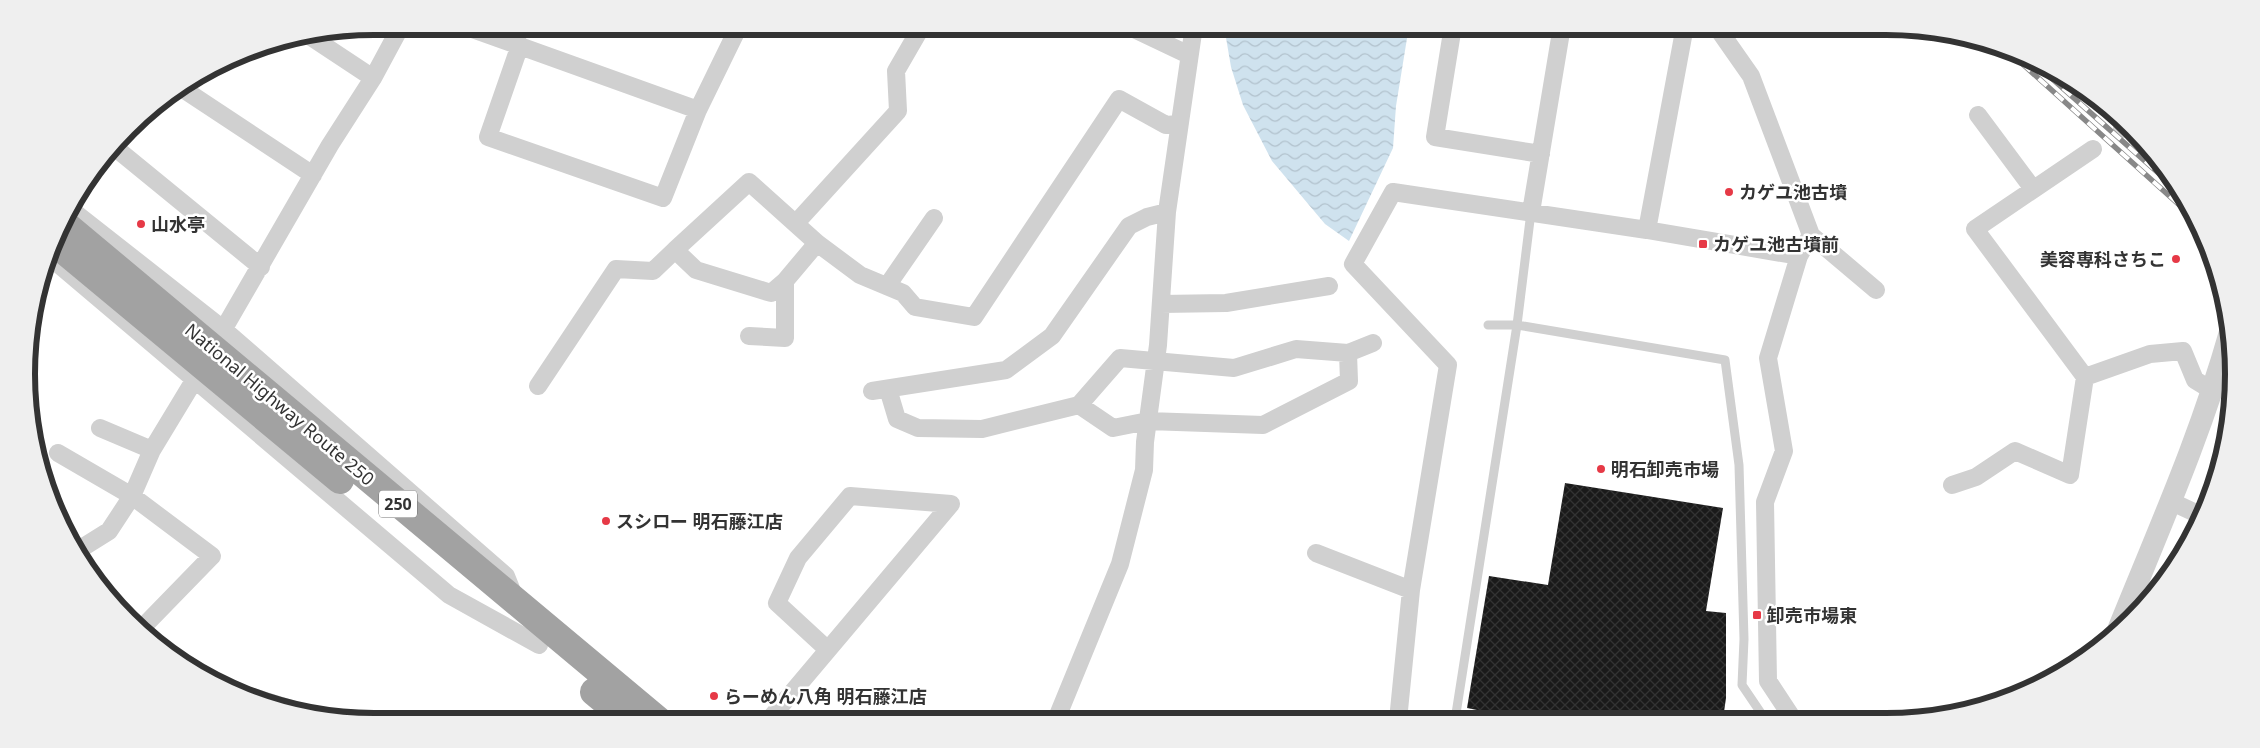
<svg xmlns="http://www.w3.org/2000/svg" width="2260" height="748" font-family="'Noto Sans','Noto Sans JP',sans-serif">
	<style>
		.water { fill: url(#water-waves) }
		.building { fill: url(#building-cross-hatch) }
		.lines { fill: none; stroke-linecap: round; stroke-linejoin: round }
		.service { stroke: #d0d0d0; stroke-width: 9 }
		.minor { stroke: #d0d0d0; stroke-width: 18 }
		.tertiary { stroke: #d0d0d0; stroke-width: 22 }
		.trunk { stroke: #a2a2a2; stroke-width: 28 }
		.rail-casing { stroke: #888; stroke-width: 5.5 }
		.rail { stroke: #fff; stroke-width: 4; stroke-dasharray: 11; stroke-linecap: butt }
		.poi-dot { fill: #e63946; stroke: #fff; stroke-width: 2 }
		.labels { text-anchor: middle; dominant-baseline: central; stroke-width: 5; stroke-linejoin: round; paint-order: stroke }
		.shield { fill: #fff; stroke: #707070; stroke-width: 1 }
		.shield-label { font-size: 16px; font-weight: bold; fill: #333 }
		.poi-label { font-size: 18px; font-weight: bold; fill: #333; stroke: #fff; text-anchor: start }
		.street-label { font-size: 18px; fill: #333; stroke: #fff }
		.rim { fill: none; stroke: #333; stroke-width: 6 }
	</style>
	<defs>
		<pattern id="water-waves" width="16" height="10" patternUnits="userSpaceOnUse" patternTransform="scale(1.25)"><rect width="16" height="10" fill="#cfe2ee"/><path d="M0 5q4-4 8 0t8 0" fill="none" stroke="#b2c2cd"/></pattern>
		<pattern id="building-cross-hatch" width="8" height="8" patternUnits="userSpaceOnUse" patternTransform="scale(1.25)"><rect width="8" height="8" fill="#1a1a1a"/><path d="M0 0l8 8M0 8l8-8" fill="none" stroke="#333"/></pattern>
	</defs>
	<rect width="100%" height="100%" fill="#fff"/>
	<path class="water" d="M 1224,26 L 1409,26 L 1396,106 L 1393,148 L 1349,241 L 1325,224 L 1272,161 L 1243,105 L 1231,67 Z"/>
	<path class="building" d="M 1565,483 L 1723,508 L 1706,611 L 1726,613 L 1726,698 L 1723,719 L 1476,720 L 1477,710 L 1467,708 L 1489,576 L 1548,585 Z"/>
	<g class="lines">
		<path class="service" d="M 1488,325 L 1517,325 L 1725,360 L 1739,465 L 1744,639 L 1742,685 L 1765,719
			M 1455,720 L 1517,325 L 1531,212"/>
		<path class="minor" d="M 464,26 L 698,110 L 739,26
			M 1128,26 L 1189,55
			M 1453,26 L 1435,137 L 1541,154
			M 1685,26 L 1647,230 L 1799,256
			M 1716,26 L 1751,76 L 1811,235 L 1799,256 L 1768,358 L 1784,451 L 1765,502 L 1768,681 L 1793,719
			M 305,33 L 373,78
			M 520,45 L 488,137 L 663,198 L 698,110
			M 183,89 L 313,175
			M 1978,115 L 2033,189
			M 2122,129 L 2128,125
			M 113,146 L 261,267
			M 2093,149 L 1975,229 L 2085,377 L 2150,354 L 2183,351 L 2195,380 L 2213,391
			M 69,208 L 223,329 L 506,576 L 512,591
			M 1531,212 L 1562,26
			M 796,223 L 898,111 L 896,71 L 922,26
			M 1811,235 L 1876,290
			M 817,243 L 785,281 L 771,293 L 696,270 L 675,250 L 749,182 L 817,243 L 860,275 L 903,293 L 915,307 L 974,317 L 1119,99 L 1166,125 L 1179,124
			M 51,258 L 449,595 L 539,645
			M 887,286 L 934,218
			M 1161,304 L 1226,303 L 1329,286
			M 749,336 L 785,338 L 785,281
			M 219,337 L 330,145 L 373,78 L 401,26
			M 538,386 L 616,269 L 653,271 L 675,250
			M 888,389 L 897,419 L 918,428 L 982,429 L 1079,405 L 1113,428 L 1148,421 L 1263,425 L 1349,381 L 1348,353
			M 872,391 L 1006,370 L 1052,336 L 1129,226 L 1147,217 L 1167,212
			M 1079,405 L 1120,358 L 1234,368 L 1296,349 L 1348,353 L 1373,343
			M 100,428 L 152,450
			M 58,453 L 132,496 L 212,556 L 140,630
			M 1952,485 L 1976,477 L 2015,451 L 2070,475 L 2085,377
			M 2172,502 L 2200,515
			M 77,551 L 109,531 L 132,496 L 152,450 L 198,374
			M 1316,553 L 1411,590
			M 236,692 L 314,716
			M 1056,720 L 1120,564 L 1144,470 L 1145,442 L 1158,345 L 1167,212 L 1194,26
			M 1398,720 L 1411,590 L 1448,365 L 1353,264 L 1393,192 L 1647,230
			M 768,721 L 951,504 L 850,496 L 798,558 L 777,603 L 828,650"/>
		<path class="tertiary" d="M 2118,630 C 2158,531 2201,435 2230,332"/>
		<path class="trunk" d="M 62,222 L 659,721
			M 55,243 L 340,480
			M 594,692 L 629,721"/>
		<g class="rail-casing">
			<path id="rail" d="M 2006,49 L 2195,219
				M 2030,59 L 2182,194"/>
		</g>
		<use href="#rail" class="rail"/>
	</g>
	<g class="poi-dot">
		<circle cx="1729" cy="192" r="5"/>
		<circle cx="141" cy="224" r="5"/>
		<rect x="1698" y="239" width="10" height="10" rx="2.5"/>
		<circle cx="2176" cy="259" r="5"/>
		<circle cx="1601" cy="469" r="5"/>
		<circle cx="606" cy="521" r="5"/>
		<rect x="1752" y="610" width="10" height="10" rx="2.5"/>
		<circle cx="714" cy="696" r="5"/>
	</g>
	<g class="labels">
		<rect class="shield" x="379" y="490.5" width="38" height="27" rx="4"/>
		<g class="shield-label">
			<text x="398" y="504">250</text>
		</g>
		<g class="poi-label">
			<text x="1739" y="192">カゲユ池古墳</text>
			<text x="151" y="224">山水亭</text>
			<text x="1713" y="244">カゲユ池古墳前</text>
			<text x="2166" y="259" text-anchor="end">美容専科さちこ</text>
			<text x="1611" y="469">明石卸売市場</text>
			<text x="616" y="521">スシロー 明石藤江店</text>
			<text x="1767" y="615">卸売市場東</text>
			<text x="724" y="696">らーめん八角 明石藤江店</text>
		</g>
		<g class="street-label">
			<text transform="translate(280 404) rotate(40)">National Highway Route 250</text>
		</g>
	</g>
	<path d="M0 0H2260V748H0ZM374 35H1886A339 339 0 0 1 2225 374V374A339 339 0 0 1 1886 713H374A339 339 0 0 1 35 374V374A339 339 0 0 1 374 35Z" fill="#efefef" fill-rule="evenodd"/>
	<path class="rim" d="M374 35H1886A339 339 0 0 1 2225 374V374A339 339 0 0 1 1886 713H374A339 339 0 0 1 35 374V374A339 339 0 0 1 374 35Z"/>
</svg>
